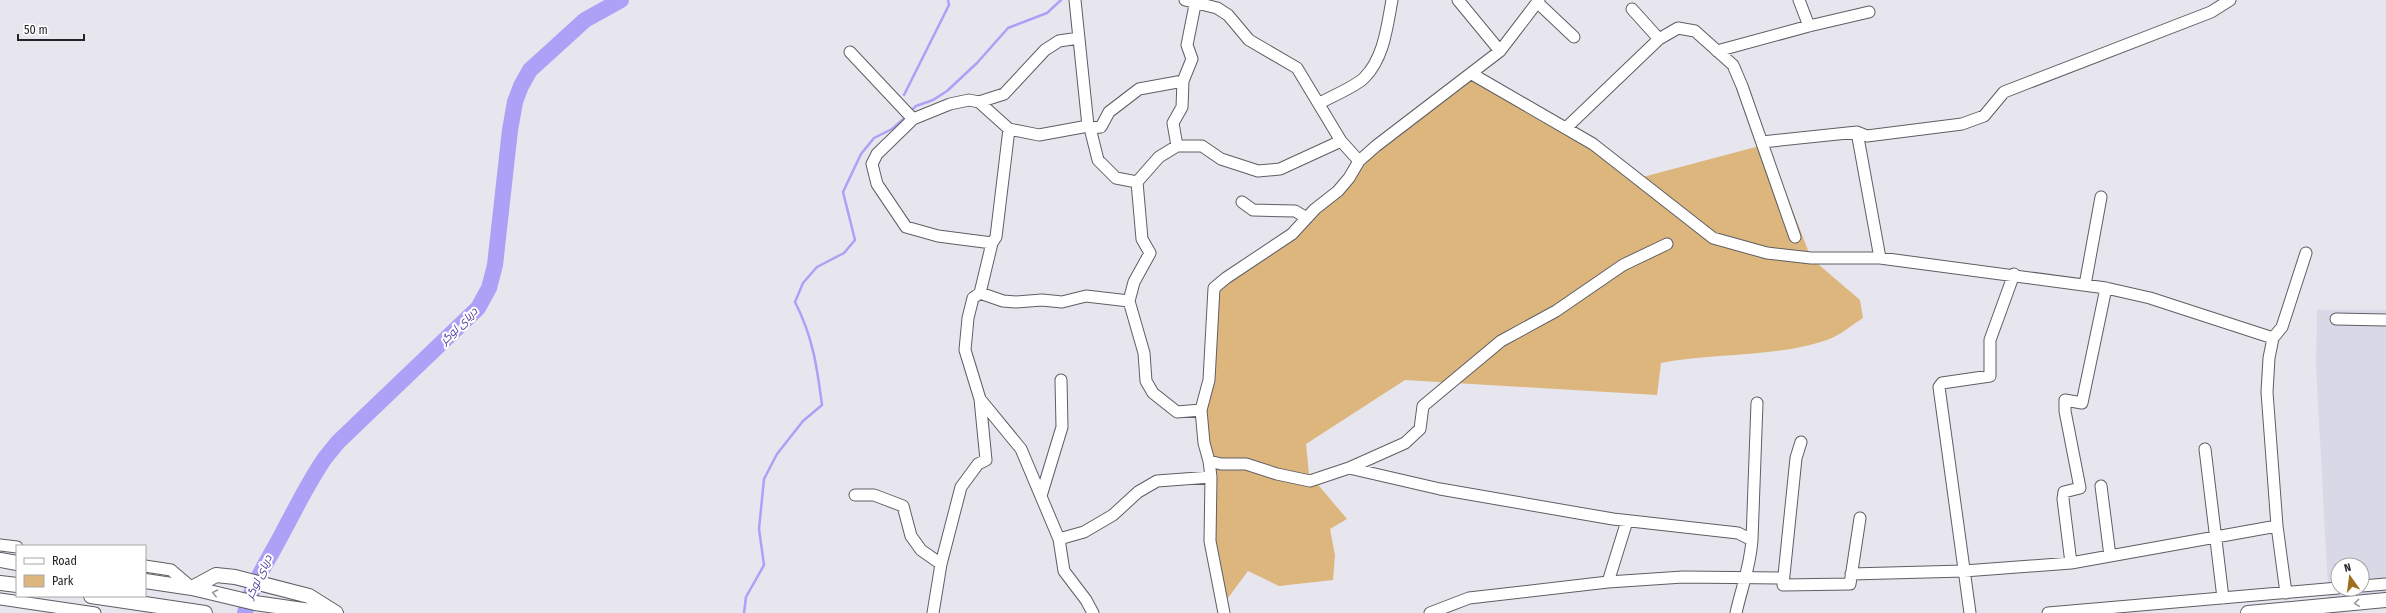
<svg xmlns="http://www.w3.org/2000/svg" width="2386" height="613" font-family="'Fira Sans Condensed',Cairo,sans-serif">
	<style>
		.built { fill: #d9d8e7; fill-rule: evenodd }
		.green { fill: #ddb67e }
		.lines { fill: none; stroke-linecap: round; stroke-linejoin: round }
		.stream { stroke: #aca0f7; stroke-width: 2.5 }
		.river { stroke: #aca0f7; stroke-width: 16 }
		.minor-casing { stroke: #5e5e64; stroke-width: 13 }
		.major-casing { stroke: #5e5e64; stroke-width: 16 }
		.minor { stroke: #fff; stroke-width: 11 }
		.major { stroke: #fff; stroke-width: 14 }
		.oneway { stroke: #9c9c9e }
		.labels { text-anchor: middle; dominant-baseline: central; stroke-width: 4; stroke-linejoin: round; paint-order: stroke }
		.water-label { font-size: 11px; font-style: italic; fill: #4e3498; stroke: #fff }
	</style>
	<rect width="100%" height="100%" fill="#e7e6ee"/>
	<path class="built" d="M 2317,310 L 2386,310 L 2386,600 L 2329,606 L 2316,366 ZM 2338,565 L 2362,565 L 2362,589 L 2338,589 Z"/>
	<path class="green" d="M 1472,74 L 1639,178 L 1767,144 L 1811,258 L 1860,300 L 1863,318 C 1852,325 1839,336 1827,340 C 1779,357 1713,353 1661,363 L 1657,395 L 1405,380 L 1306,444 L 1309,474 L 1347,519 L 1330,529 L 1335,555 L 1333,580 L 1279,586 L 1248,571 L 1222,606 L 1204,443 L 1214,288 L 1292,234 L 1359,161 Z"/>
	<g class="lines">
		<path class="stream" d="M 904,95 L 949,5 L 948,0
			M 910,112 L 916,106 L 933,100 L 947,91 L 977,63 L 1008,28 L 1047,13 L 1061,0
			M 744,613 L 746,597 L 764,565 L 759,529 L 764,479 L 777,454 L 803,421 L 822,405 C 817,367 813,337 795,302 L 803,283 L 817,267 L 844,253 L 855,240 L 843,192 L 861,154 L 874,138 L 892,129 L 907,116"/>
		<path class="river" d="M 245,613 C 252,582 270,558 284,530 C 297,506 309,481 325,458 L 338,442 L 478,308 L 489,288 L 495,265 L 510,130 L 515,102 L 521,86 L 530,70 L 585,20 L 621,0"/>
		<g class="minor-casing">
			<path id="minor" d="M 1075,0 L 1088,126
				M 1185,0 L 1217,8 L 1228,15 L 1249,40 L 1297,68 L 1341,141 L 1359,161
				M 1458,0 L 1500,51
				M 1799,0 L 1809,26
				M 1537,2 L 1574,37
				M 1632,9 L 1659,39
				M 1717,51 L 1809,26 L 1869,12
				M 850,52 L 913,119
				M 1472,74 L 1593,144 L 1713,238 L 1767,253 L 1811,258 L 1880,258 L 2106,288 L 2150,298 L 2273,338 L 2282,327 L 2306,253
				M 979,102 L 1004,94 L 1045,50 L 1059,41 L 1079,38
				M 1320,103 C 1332,96 1355,87 1364,78 C 1384,58 1387,27 1392,0
				M 1090,128 L 1098,160 L 1116,178 L 1137,182 L 1142,239 L 1150,253 L 1134,282 L 1129,301 L 1144,353 L 1146,381 L 1153,393 L 1177,412 L 1201,410
				M 1566,128 L 1659,39 L 1678,28 L 1695,31 L 1733,65 L 1742,86 L 1795,237
				M 1857,132 L 1880,258
				M 1762,142 L 1857,132 L 1867,136 L 1962,124 L 1984,116 L 2004,92 L 2211,12 L 2230,0
				M 1177,146 L 1173,123 L 1182,107 L 1183,81 L 1192,59 L 1187,45 L 1196,0
				M 1137,182 L 1159,157 L 1177,146 L 1202,146 L 1221,159 L 1258,171 L 1280,169 L 1341,141
				M 1242,202 L 1253,210 L 1295,211 L 1307,218
				M 992,243 L 938,236 L 906,227 L 877,184 L 872,164 L 877,154 L 913,119 L 950,104 L 969,100 L 979,102 L 1009,129 L 1039,135 L 1088,126 L 1090,128 L 1101,127 L 1109,112 L 1139,89 L 1183,81
				M 2085,285 L 2101,197
				M 980,293 L 992,243 L 996,237 L 1009,129
				M 2336,319 L 2386,320
				M 980,399 L 1021,449 L 1059,539 L 1064,571 L 1086,600 L 1093,613
				M 1801,442 L 1796,458 L 1783,585 L 1850,584 L 1860,518
				M 2205,449 L 2223,598
				M 1209,461 L 1221,464 L 1246,464 L 1277,474 L 1310,481 L 1349,468 L 1440,489 L 1613,519 L 1738,533 L 1752,540 C 1750,568 1742,586 1736,613
				M 1349,468 L 1405,443 L 1420,429 L 1423,406 L 1501,341 L 1556,311 L 1623,265 L 1667,244
				M 2101,486 L 2110,556
				M 855,495 L 874,495 L 903,506 L 911,536 L 921,550 L 941,564
				M 1041,496 L 1062,427 L 1061,380
				M 2277,526 L 2286,593
				M 1059,539 L 1084,532 L 1113,515 L 1138,492 L 1157,481 L 1211,477
				M 1752,540 L 1757,403
				M 0,545 L 17,547
				M 2071,563 L 2063,499 L 2064,492 L 2080,488 L 2065,411 L 2065,400 L 2082,403 L 2106,288
				M 145,566 L 171,570 L 192,588
				M 1851,574 L 1964,571 L 2071,563 L 2277,526 L 2267,392 L 2269,358 L 2273,338
				M 1608,582 L 1627,521
				M 2362,586 L 2386,584
				M 0,599 L 95,613
				M 933,613 L 941,564 L 961,487 L 978,464 L 986,460 L 980,399 L 965,350 L 968,318 L 973,298 L 980,293 L 1003,301 L 1016,302 L 1042,300 L 1062,302 L 1086,296 L 1129,301
				M 1224,613 L 1210,541 L 1211,477 L 1209,461 L 1204,443 L 1201,410 L 1209,380 L 1214,288 L 1226,278 L 1292,234 L 1315,209 L 1338,191 L 1349,178 L 1359,161 L 1376,146 L 1500,51 L 1539,0
				M 1430,613 L 1469,598 L 1608,582 L 1683,577 L 1783,578
				M 1970,613 L 1939,387 L 1942,383 L 1990,376 L 1990,340 L 2014,274
				M 2048,613 L 2338,588"/>
		</g>
		<g class="major-casing">
			<path id="major" d="M 0,560 L 17,563
				M 145,581 L 192,588 L 255,603 L 324,613
				M 0,583 L 17,585
				M 192,588 L 216,575 L 235,577 L 309,596 L 336,613
				M 91,596 L 205,613
				M 2248,613 L 2386,600"/>
		</g>
		<use href="#minor" class="minor"/>
		<use href="#major" class="major"/>
	</g>
	<defs><path id="oneway-chevron" d="M-2-3.5L2.5 0L-2 3.5" fill="none" stroke-width="1.6" stroke-linecap="round" stroke-linejoin="round"/></defs>
	<g class="oneway">
		<use href="#oneway-chevron" transform="translate(215 593) rotate(-167)"/>
		<use href="#oneway-chevron" transform="translate(2357 603) rotate(175)"/>
	</g>
	<g class="labels">
		<g class="water-label">
			<text transform="translate(459 326) rotate(-45)">دریای لوگر</text>
			<text transform="translate(259 577) rotate(-65)">دریای لوگر</text>
		</g>
	</g>
	<rect x="16" y="545" width="130" height="52" fill="#ffffff" stroke="#a7a7a9"/>
	<rect x="24" y="558" width="20" height="6" fill="#ffffff" stroke="#a7a7a9"/>
	<text x="52" y="565" font-size="12" fill="#242427">Road</text>
	<rect x="24" y="575" width="20" height="12" fill="#ddb67e" stroke="#a7a7a9"/>
	<text x="52" y="585" font-size="12" fill="#242427">Park</text>
	<g transform="translate(2350 577) rotate(346)"><circle r="19" fill="#ffffff" stroke="#a7a7a9"/>
	<path d="M0-3L7 15L0 10L-7 15Z" fill="#9d7020"/>
	<text y="-6" font-size="11" font-weight="bold" text-anchor="middle" fill="#242427">N</text>
	</g>
	<path d="M18 34v6h66v-6" fill="none" stroke="#242427" stroke-width="2"/>
	<text x="24" y="34" font-size="12" fill="#242427" stroke="#ffffff" stroke-width="3" paint-order="stroke">50 m</text>
</svg>
